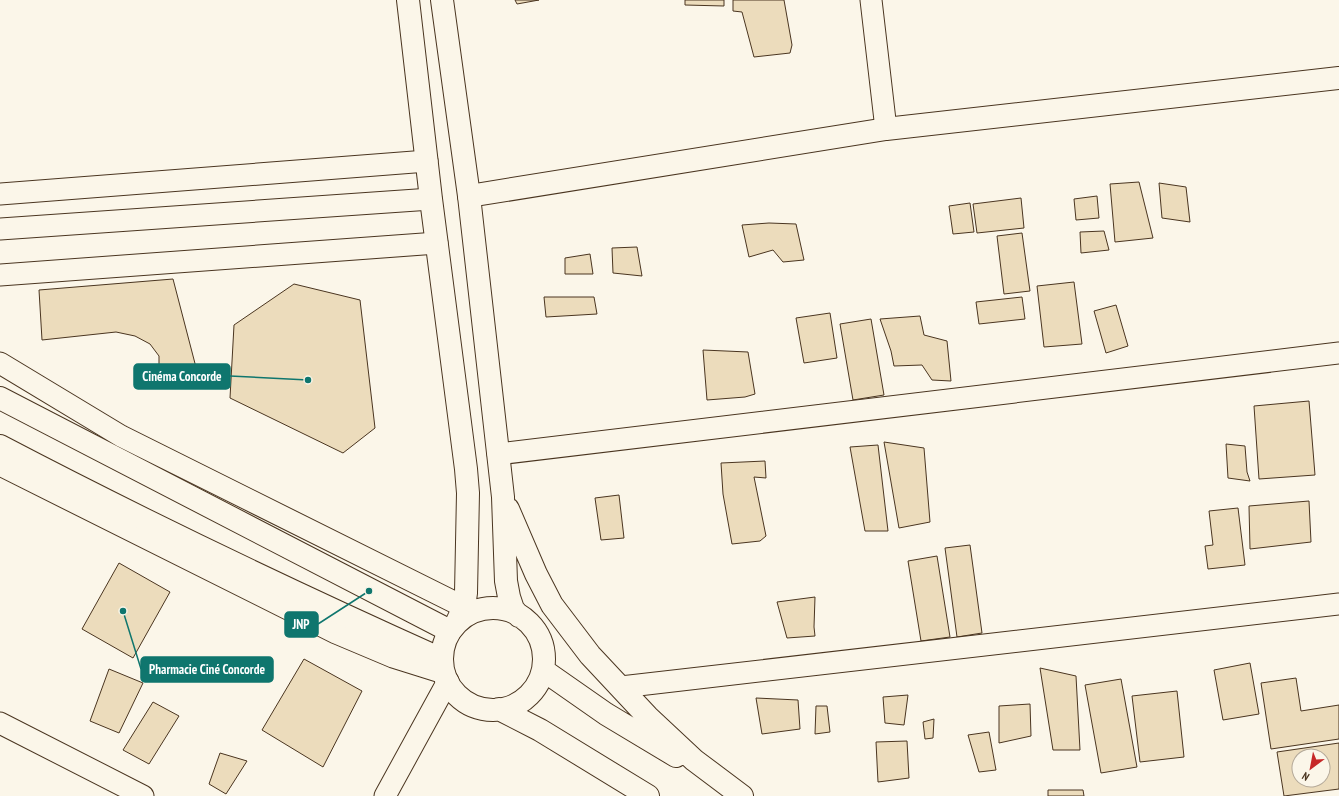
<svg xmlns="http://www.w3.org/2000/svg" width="1339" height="796" font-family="'PT Sans Narrow',sans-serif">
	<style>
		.building { fill: #ecdcbc; stroke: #4a3520; fill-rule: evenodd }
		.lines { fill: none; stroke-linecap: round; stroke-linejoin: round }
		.street-casing { stroke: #4a3520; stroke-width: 23 }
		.secondary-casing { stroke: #4a3520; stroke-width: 24 }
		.primary-casing { stroke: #4a3520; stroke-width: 24 }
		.street { stroke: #fbf6e9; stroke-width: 21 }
		.secondary { stroke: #fbf6e9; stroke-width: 22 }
		.primary { stroke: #fbf6e9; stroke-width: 22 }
		.leader { fill: none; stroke: #0f766e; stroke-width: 1.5 }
		.callout-dot { fill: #0f766e; stroke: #fbf6e9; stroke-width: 1.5 }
		.callout { fill: #0f766e; stroke: #0f766e; stroke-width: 1.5 }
		.callout-label { font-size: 13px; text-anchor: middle; font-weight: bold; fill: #fff }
	</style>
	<rect width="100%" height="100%" fill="#fbf6e9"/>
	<path class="building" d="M 515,0 L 539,0 L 517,4 Z
		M 685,0 L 724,0 L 724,6 L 685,5 Z
		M 733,0 L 784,0 L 792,45 L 790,53 L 754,57 L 742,12 L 733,11 Z
		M 1139,182 L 1153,238 L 1115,242 L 1110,184 Z
		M 1159,183 L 1186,187 L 1190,222 L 1162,218 Z
		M 1097,196 L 1099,218 L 1076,220 L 1074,199 Z
		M 1021,198 L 1024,228 L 977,233 L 973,204 Z
		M 970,203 L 974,232 L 953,234 L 949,206 Z
		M 769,223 L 796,224 L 804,260 L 783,262 L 773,250 L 749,257 L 742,225 Z
		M 1104,231 L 1109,250 L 1081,253 L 1080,232 Z
		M 1022,233 L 1030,291 L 1004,294 L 997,236 Z
		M 637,247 L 642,276 L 613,273 L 612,248 Z
		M 590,254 L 593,274 L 565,274 L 565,258 Z
		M 173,279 L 198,375 L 174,383 L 159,370 L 159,356 L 150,344 L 135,336 L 116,332 L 42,340 L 39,290 Z
		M 1074,282 L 1082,344 L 1044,347 L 1037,286 Z
		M 294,284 L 360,300 L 375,428 L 343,453 L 230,398 L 234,325 Z
		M 544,297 L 594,297 L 597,314 L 546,317 Z
		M 1022,297 L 1025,319 L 979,324 L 976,302 Z
		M 1116,305 L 1128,346 L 1106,353 L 1094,311 Z
		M 830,313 L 837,358 L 804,363 L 796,318 Z
		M 920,316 L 924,335 L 947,341 L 951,381 L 932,380 L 922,365 L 894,366 L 891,351 L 880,319 Z
		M 871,319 L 884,395 L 853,400 L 840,324 Z
		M 703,350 L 748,352 L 755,394 L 745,397 L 707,400 Z
		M 1309,401 L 1315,475 L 1259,479 L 1254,406 Z
		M 884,442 L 924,448 L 930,522 L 899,528 Z
		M 1226,444 L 1245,446 L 1247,472 L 1250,481 L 1228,478 Z
		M 878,445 L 888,531 L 865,531 L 850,447 Z
		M 765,461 L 766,478 L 754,477 L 766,536 L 760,541 L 732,544 L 723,494 L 721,463 Z
		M 619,495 L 624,538 L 601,540 L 595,498 Z
		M 1309,501 L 1311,542 L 1250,549 L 1249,506 Z
		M 1238,508 L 1245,565 L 1208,569 L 1205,546 L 1213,545 L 1209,511 Z
		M 970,545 L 982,633 L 957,637 L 945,548 Z
		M 937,556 L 950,637 L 921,641 L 908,561 Z
		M 119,563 L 170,592 L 133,658 L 82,629 Z
		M 815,597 L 814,627 L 815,636 L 787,638 L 777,602 Z
		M 304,659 L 362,691 L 323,767 L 262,730 Z
		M 1250,663 L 1259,714 L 1223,720 L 1214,670 Z
		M 1040,668 L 1076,676 L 1080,750 L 1053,750 Z
		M 109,669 L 143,683 L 119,733 L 90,721 Z
		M 1296,678 L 1301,711 L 1339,705 L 1339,739 L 1271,749 L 1261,683 Z
		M 1121,679 L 1137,767 L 1101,773 L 1085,685 Z
		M 1177,691 L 1184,757 L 1140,762 L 1132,696 Z
		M 908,695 L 904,725 L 885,723 L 883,697 Z
		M 756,698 L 798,700 L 800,729 L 762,734 Z
		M 153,702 L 179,716 L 149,764 L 123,750 Z
		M 1030,704 L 1031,736 L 999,743 L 999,706 Z
		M 816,706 L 827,706 L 830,732 L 815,734 Z
		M 934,719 L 933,738 L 925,739 L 923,722 Z
		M 989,732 L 996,770 L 979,772 L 968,735 Z
		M 907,741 L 909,778 L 878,782 L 876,742 Z
		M 1339,743 L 1339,789 L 1284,796 L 1277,752 ZM 1299,756 L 1323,756 L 1323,780 L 1299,780 Z
		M 220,753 L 247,761 L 226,794 L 209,784 Z
		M 1048,790 L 1083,790 L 1084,796 L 1048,796 Z"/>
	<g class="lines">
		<g class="street-casing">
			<path id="street" d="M 871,0 L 886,129
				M 0,194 L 427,161
				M 0,229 L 431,199
				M 0,275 L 437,243
				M 0,363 L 121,436 L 464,607
				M 498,454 L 1339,353
				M 0,465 L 336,633 L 393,657 L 444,673
				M 621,687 L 1339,604
				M 0,723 L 143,796
				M 385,796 L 448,681"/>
		</g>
		<g class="secondary-casing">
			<path id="secondary" d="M 469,196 L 886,129 L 1339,78
				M 0,398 L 450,631
				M 0,446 C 145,522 292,592 441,659"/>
		</g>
		<g class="primary-casing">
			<path id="primary" d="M 408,0 L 431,199 L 466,469 L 468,493 L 466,593 L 464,607 L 456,624
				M 442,0 L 469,196 L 503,497 L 506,581 L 509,597 L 513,609 L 519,616
				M 508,509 L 536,574 L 552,605 L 590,655 L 648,717 L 694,760 L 742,796
				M442 659a51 51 0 1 1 102 0a51 51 0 1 1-102 0Z
				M 543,670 L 606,714 L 676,756
				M 499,709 L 540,730 L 648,796"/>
		</g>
		<use href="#street" class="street"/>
		<use href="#secondary" class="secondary"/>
		<use href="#primary" class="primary"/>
	</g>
	<path class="leader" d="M308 380L230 376M369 591L318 624M123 611L141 669"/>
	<g class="callout-dot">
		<circle cx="308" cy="380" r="4"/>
		<circle cx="369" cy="591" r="4"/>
		<circle cx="123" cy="611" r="4"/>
	</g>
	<g class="callout">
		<rect x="134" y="364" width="96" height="25" rx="4"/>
		<rect x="285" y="612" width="33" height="25" rx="4"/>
		<rect x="141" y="657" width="132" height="25" rx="4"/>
	</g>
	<g class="callout-label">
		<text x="182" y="381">Cinéma Concorde</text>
		<text x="301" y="629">JNP</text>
		<text x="207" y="674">Pharmacie Ciné Concorde</text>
	</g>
	<g transform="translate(1311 768) rotate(212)"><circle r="19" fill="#fbf6e9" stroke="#b4a999"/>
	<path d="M0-3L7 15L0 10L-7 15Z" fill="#c62828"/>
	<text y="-6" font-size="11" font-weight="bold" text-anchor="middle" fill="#4a3520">N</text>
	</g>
</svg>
